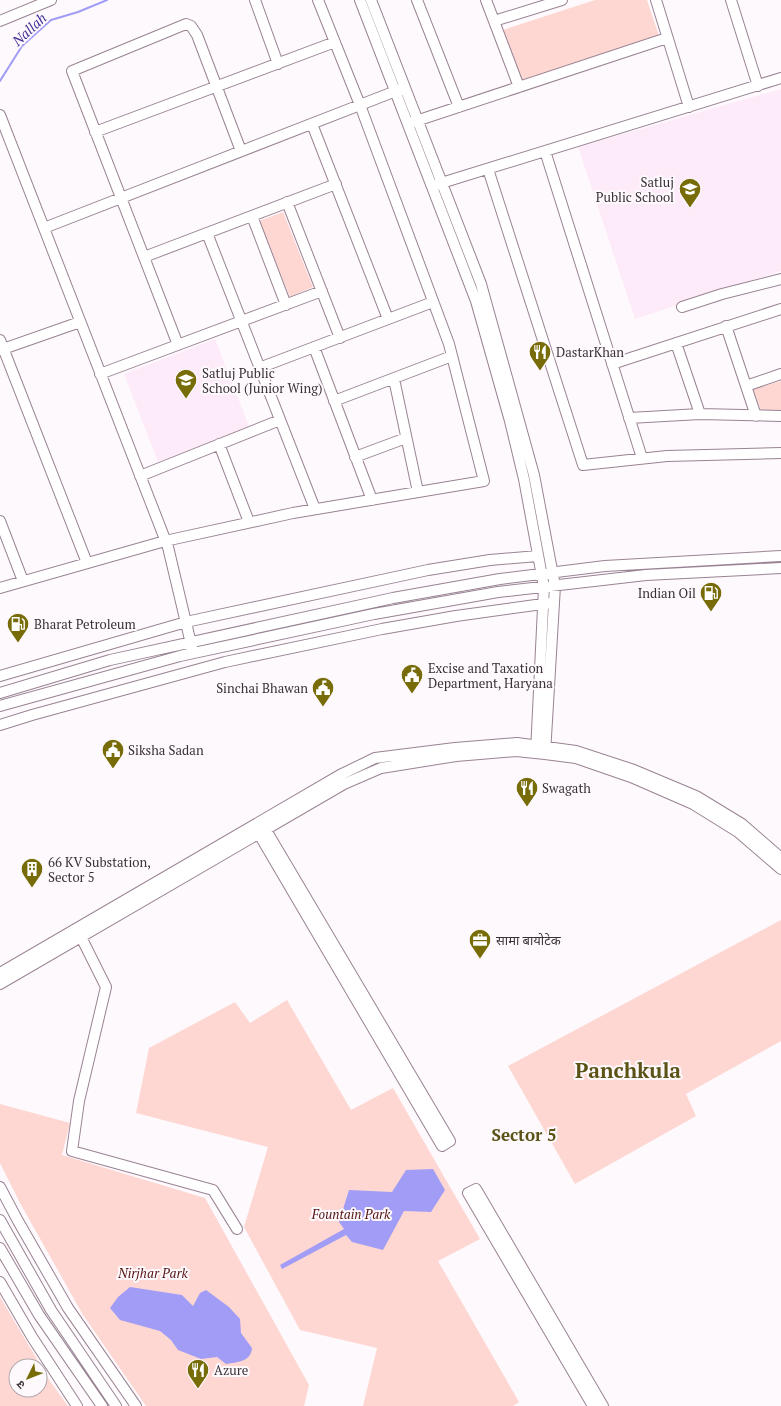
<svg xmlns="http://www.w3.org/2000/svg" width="781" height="1406" font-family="'PT Serif','Noto Sans Devanagari',serif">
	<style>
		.built { fill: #feebf9 }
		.green { fill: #fed7d2; fill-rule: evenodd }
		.water { fill: #a19df6 }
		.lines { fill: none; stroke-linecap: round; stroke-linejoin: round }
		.stream { stroke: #a19df6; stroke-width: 2 }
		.minor-casing { stroke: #998393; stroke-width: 12 }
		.minor { stroke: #fff; stroke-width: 10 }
		.labels { text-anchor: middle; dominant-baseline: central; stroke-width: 4; stroke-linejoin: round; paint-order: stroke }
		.poi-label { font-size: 13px; fill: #3b3138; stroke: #fef9fd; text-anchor: start }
		.park-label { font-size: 13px; font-style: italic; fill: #541412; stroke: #fef9fd }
		.water-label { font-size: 14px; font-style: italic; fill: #433096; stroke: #fef9fd }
		.district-label { font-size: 17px; font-weight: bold; fill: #5b5316; stroke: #fef9fd }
		.town-label { font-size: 21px; font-weight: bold; fill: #5b5316; stroke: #fef9fd }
	</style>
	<rect width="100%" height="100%" fill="#fef9fd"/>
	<path class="built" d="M 781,89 L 781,271 L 635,319 L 578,147 Z
		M 215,339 L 249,426 L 158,462 L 124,374 Z"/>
	<path class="green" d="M 595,0 L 647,0 L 659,36 L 520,81 L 503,30 Z
		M 283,212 L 313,287 L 290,297 L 259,221 Z
		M 781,381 L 781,410 L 761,410 L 753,389 Z
		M 781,920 L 781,1041 L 686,1094 L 696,1116 L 575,1184 L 508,1066 Z
		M 287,1000 L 351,1110 L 393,1088 L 480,1239 L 438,1261 L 519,1402 L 513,1406 L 363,1406 L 377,1348 L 300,1330 L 244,1227 L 268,1147 L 136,1113 L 149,1048 L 235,1002 L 250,1023 Z
		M 0,1104 L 70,1123 L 62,1155 L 205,1198 L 309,1385 L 304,1406 L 146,1406 L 83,1315 L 20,1203 L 0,1163 Z
		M 0,1297 L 50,1381 L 68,1406 L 0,1406 ZM 16,1366 L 40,1366 L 40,1390 L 16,1390 Z"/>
	<path class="water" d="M 433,1169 L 445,1190 L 431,1212 L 404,1211 L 383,1250 L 352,1242 L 346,1235 L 282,1269 L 280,1265 L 344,1229 L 339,1222 L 349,1190 L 392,1192 L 406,1170 Z
		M 130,1287 L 182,1295 L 193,1306 L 200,1293 L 206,1290 L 229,1307 L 240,1319 L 241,1333 L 252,1348 C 251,1362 237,1362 226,1364 L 217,1357 L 201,1359 L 178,1350 L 171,1340 L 160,1331 L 120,1320 L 110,1308 L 118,1297 Z"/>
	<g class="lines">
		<path class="stream" d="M 0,81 L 22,46 L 51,20 L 78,12 L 107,0"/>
		<g class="minor-casing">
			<path id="minor" d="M 255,0 L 278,64
				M 360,0 L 476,301 L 510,421 L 524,479 L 544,587 L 536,752
				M 371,0 L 481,284 L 534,475 L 555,586 L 545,754
				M 417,0 L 459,107
				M 486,0 L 519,87
				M 656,0 L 689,107
				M 731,0 L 758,86
				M 0,21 L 51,0
				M 494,21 L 562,0
				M 0,115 L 168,547 L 192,648
				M 413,122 L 667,38
				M 312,124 L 388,319
				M 95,132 L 335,42
				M 545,151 L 642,458
				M 488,169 L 583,465 L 667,456 L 781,453
				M 435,185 L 781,78
				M 287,202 L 340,338
				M 252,216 L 286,305
				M 44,228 L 401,89
				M 207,233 L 315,509
				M 144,257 L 336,184
				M 682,307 L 722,294 L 781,279
				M 726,326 L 756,416
				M 0,340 L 87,563
				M 676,343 L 700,414
				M 178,345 L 72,71 L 186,24 L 191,26 L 197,35 L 241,151
				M 314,347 L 372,500
				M 0,350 L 80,322
				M 612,364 L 781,309
				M 259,368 L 433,302
				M 100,374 L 322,291
				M 394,379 L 418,492
				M 746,386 L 781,374
				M 334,401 L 452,356
				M 629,418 L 700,414 L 781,416
				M 219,444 L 249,522
				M 355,457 L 406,438
				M 140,476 L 280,420
				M 0,521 L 23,581
				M 0,588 L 165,541 L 293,513 L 484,481 L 449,344 L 360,105 L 318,0
				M 0,676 L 186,622 L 428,570 L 490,560 L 538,556
				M 0,693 L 110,660 L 393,598 L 500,579 L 605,566 L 781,556
				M 0,706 L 180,656 L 374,614 L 498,592 L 646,575 L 781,568
				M 0,725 L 32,715 L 225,662 L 382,629 L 456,616 L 550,603
				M 256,829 L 442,1146 L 450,1141 L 263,825
				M 78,931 L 106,987 L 79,1101 L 72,1151 L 213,1190 L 237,1229
				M 0,973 L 340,775 L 375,758 L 455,748 L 517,743 L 576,751 L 634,770 L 696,796 L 742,824 L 781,858
				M 0,984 L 344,784 L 381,768 L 456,756 L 516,751 L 545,754 L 576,758 L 631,777 L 693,804 L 738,832 L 781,869
				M 0,1187 L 18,1221 L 68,1308 L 136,1406
				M 0,1220 L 51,1310 L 116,1406
				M 0,1248 L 39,1315 L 102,1406
				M 0,1282 L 32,1337 L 77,1406
				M 593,1406 L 468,1193 L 476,1189 L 603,1406"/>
		</g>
		<use href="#minor" class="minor"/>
	</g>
	<defs>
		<g id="school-pin" transform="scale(1.15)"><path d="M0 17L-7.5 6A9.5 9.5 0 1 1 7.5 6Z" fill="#776c07" stroke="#fef9fd"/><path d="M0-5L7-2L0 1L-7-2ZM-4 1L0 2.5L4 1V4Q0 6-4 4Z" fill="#fff"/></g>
		<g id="restaurant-pin" transform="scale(1.15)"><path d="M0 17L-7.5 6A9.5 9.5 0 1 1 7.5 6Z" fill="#776c07" stroke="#fef9fd"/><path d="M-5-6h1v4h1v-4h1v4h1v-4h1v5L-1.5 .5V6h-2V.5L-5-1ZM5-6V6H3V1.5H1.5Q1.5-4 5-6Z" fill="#fff"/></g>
		<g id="fuel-pin" transform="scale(1.15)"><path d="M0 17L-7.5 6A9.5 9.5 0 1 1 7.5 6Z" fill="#776c07" stroke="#fef9fd"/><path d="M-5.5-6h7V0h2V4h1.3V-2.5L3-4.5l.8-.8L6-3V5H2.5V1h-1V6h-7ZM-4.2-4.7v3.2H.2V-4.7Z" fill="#fff"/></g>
		<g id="civic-pin" transform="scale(1.15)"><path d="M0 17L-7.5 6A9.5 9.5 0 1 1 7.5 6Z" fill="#776c07" stroke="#fef9fd"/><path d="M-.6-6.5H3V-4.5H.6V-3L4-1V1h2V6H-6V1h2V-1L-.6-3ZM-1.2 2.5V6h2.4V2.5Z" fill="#fff"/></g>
		<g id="building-pin" transform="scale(1.15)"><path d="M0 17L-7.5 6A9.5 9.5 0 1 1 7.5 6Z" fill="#776c07" stroke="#fef9fd"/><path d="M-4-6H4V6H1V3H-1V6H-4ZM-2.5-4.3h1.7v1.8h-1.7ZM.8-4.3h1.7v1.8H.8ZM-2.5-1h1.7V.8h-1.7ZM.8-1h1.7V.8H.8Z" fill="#fff"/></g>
		<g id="office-pin" transform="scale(1.15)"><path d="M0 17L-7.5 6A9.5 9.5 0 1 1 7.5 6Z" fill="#776c07" stroke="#fef9fd"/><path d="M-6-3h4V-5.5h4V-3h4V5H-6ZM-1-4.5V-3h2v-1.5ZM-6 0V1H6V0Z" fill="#fff"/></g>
	</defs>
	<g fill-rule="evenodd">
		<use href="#school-pin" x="690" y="189"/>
		<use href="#restaurant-pin" x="540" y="352"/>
		<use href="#school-pin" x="186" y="380"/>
		<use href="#fuel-pin" x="711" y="593"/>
		<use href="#fuel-pin" x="18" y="624"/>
		<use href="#civic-pin" x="412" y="675"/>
		<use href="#civic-pin" x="323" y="688"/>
		<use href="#civic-pin" x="113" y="750"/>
		<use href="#restaurant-pin" x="527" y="788"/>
		<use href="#building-pin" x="32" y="869"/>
		<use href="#office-pin" x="480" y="940"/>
		<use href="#restaurant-pin" x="198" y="1370"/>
	</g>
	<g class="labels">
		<g class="poi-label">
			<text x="674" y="182" text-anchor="end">Satluj<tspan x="674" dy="15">Public School</tspan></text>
			<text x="556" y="352">DastarKhan</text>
			<text x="202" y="373">Satluj Public<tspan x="202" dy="15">School (Junior Wing)</tspan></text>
			<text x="696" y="593" text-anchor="end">Indian Oil</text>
			<text x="34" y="624">Bharat Petroleum</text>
			<text x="428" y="668">Excise and Taxation<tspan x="428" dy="15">Department, Haryana</tspan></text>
			<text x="308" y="688" text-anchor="end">Sinchai Bhawan</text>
			<text x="128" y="750">Siksha Sadan</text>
			<text x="542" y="788">Swagath</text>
			<text x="48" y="862">66 KV Substation,<tspan x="48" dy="15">Sector 5</tspan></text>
			<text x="496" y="940">सामा बायोटेक</text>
			<text x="214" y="1370">Azure</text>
		</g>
		<g class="park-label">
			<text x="351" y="1214">Fountain Park</text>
			<text x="153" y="1273">Nirjhar Park</text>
		</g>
		<g class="water-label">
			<text transform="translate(29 29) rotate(-43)">Nallah</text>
		</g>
		<g class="district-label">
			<text x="524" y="1134">Sector 5</text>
		</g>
		<g class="town-label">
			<text x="628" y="1070">Panchkula</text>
		</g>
	</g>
	<g transform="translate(28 1378) rotate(227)"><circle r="19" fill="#fef9fd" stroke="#b0a9ae"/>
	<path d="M0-3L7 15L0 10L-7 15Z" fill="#776c07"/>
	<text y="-6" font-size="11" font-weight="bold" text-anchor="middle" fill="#3b3138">उ</text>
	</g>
</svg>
